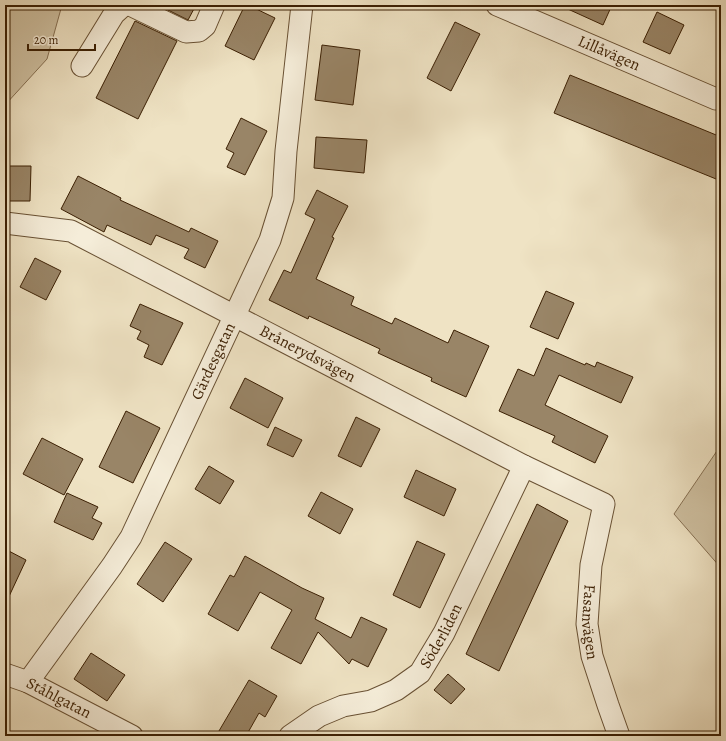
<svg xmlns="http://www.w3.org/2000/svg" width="726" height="741" font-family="Alegreya,serif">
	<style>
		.green { fill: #d0c2a3; stroke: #867053 }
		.building { fill: #998567; stroke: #3b1f03 }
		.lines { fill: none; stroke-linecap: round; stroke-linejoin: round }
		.minor-casing { stroke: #685033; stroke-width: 23 }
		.minor { stroke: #f5edd9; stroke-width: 21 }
		.labels { text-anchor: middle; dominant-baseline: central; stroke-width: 3.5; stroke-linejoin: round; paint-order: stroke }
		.street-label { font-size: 16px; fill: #3b1f03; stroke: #f5edd9 }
	</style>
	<rect width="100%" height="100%" fill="#efe3c4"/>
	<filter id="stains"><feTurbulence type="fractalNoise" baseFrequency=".005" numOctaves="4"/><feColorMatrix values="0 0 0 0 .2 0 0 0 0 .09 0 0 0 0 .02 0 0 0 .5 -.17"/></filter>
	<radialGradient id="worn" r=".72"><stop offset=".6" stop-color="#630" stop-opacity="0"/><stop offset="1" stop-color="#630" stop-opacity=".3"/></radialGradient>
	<path class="green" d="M 5,5 L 62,5 L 47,59 L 5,105 Z
		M 721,445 L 721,568 L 674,514 Z"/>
	<path class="building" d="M 158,5 L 196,5 L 188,20 Z
		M 245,5 L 248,5 L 275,18 L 254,60 L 225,46 Z
		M 559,5 L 612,5 L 603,25 Z
		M 657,12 L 684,25 L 670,54 L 643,42 Z
		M 135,21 L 177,41 L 138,119 L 96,98 Z
		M 455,22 L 480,34 L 451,91 L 427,78 Z
		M 322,45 L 360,50 L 353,105 L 315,100 Z
		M 570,75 L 721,137 L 721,181 L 554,113 Z
		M 241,118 L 267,131 L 245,175 L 227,167 L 234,153 L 226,149 Z
		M 316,137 L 367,140 L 364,173 L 314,168 Z
		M 5,166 L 31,166 L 30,201 L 5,201 Z
		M 78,176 L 121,198 L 120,200 L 189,232 L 191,228 L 218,241 L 205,268 L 184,258 L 189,249 L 156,235 L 151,245 L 107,225 L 104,232 L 61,209 Z
		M 317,190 L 348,206 L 332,237 L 334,238 L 316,279 L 354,297 L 351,305 L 392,324 L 395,318 L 448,343 L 454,330 L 489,346 L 466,397 L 431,381 L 432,378 L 378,353 L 380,349 L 309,316 L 308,319 L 269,300 L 284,270 L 291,273 L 315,219 L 305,214 Z
		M 35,258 L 61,271 L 46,300 L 20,287 Z
		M 546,291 L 574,303 L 558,339 L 530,327 Z
		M 140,304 L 183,323 L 162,365 L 144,357 L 149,345 L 137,339 L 141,331 L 130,326 Z
		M 546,348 L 585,365 L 586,363 L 595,367 L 597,362 L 633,377 L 621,403 L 559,375 L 545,405 L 608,436 L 595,463 L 552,442 L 555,436 L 499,411 L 518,369 L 534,376 Z
		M 245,378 L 283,398 L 268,428 L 230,408 Z
		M 126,411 L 160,428 L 133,483 L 99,467 Z
		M 356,417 L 380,429 L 361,467 L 338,456 Z
		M 275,427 L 302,440 L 293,457 L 267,445 Z
		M 42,438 L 83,459 L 64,495 L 23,474 Z
		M 209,466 L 234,481 L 220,504 L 195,489 Z
		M 416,470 L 456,489 L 444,516 L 404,497 Z
		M 321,492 L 353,509 L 340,534 L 308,516 Z
		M 67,493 L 98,507 L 92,518 L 102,523 L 93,540 L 54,522 Z
		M 537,504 L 568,521 L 499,671 L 466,654 Z
		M 417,541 L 445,554 L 420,608 L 393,595 Z
		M 165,542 L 192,559 L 163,602 L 137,584 Z
		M 5,549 L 26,560 L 5,605 Z
		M 245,556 L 302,588 L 324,598 L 315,619 L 351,638 L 361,617 L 387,629 L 368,667 L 352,659 L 349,664 L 318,632 L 301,664 L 271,648 L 292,610 L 260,592 L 238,631 L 208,614 L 230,575 L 234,577 Z
		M 91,653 L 125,675 L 107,701 L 74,679 Z
		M 448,674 L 465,689 L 451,704 L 434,690 Z
		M 249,680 L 277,696 L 265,717 L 259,713 L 246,736 L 216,736 Z"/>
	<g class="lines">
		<g class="minor-casing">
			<g id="minor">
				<path d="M 130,5 L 186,32 L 199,31 L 205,26 L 214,5"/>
				<path id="s1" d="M 497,5 L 716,99 L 721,97"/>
				<path d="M 82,66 L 114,14 L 124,5"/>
				<path id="s2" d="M 5,223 L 71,231 L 524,466 L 604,504 L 591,565 L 587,624 L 592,656 L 608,705 L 619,736"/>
				<path id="s3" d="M 5,674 L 28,682 L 132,736"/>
				<path id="s4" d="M 28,682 L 112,566 L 131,537 L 270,240 L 283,198 L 286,151 L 302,5"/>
				<path id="s5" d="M 290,736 L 319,716 L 343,706 L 371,701 L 396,690 L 420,673 L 444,633 L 524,466"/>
			</g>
		</g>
		<use href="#minor" class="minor"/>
	</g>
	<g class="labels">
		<g class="street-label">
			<text stroke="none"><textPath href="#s1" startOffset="122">Lillåvägen</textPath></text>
			<text stroke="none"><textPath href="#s2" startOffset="333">Brånerydsvägen</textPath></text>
			<text stroke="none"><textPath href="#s4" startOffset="372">Gärdesgatan</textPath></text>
			<text stroke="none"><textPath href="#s2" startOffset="785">Fasanvägen</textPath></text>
			<text stroke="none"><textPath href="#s5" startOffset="189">Söderliden</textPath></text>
			<text stroke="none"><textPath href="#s3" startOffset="59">Ståhlgatan</textPath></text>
		</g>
	</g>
	<rect width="726" height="741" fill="none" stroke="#efe3c4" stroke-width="20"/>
	<rect x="6" y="6" width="714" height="729" fill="none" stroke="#3b1f03" stroke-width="2"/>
	<rect x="10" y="10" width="706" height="721" fill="none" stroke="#3b1f03"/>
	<path d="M28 44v6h67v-6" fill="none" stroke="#3b1f03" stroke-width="2"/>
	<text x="34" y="44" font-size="12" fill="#3b1f03" stroke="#f5edd9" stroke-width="3" paint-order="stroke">20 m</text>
	<rect width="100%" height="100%" filter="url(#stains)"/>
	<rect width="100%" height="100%" fill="url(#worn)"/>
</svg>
